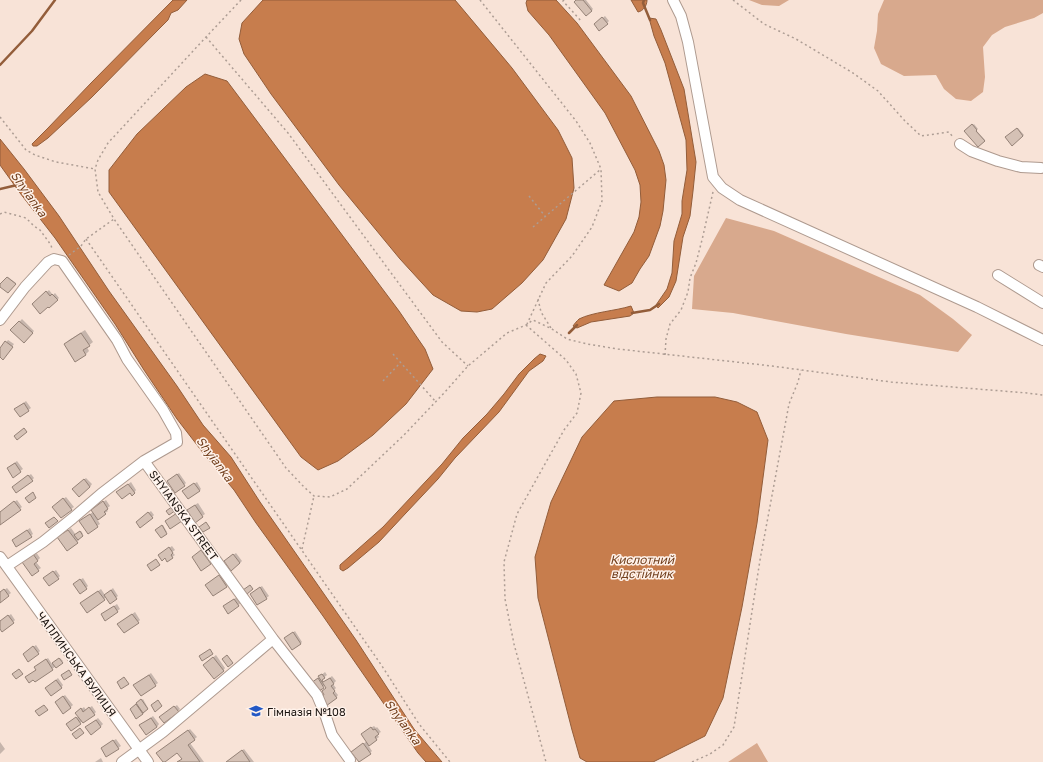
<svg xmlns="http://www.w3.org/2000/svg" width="1043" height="762" font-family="'Golos Text',sans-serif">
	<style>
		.green { fill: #d8a98d }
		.water { fill: #c77d4d; stroke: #935d3a }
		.shadow { fill: #0003 }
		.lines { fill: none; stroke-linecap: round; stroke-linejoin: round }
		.stream { stroke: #935d3a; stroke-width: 2.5 }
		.building { fill: #d5c1b5; stroke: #958277 }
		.minor-casing { stroke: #ae9a8f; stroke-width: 12 }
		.path { stroke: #ad9d94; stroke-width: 1.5; stroke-dasharray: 2 3; stroke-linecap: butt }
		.minor { stroke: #fff; stroke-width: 10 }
		.labels { text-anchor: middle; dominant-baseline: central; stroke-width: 3; stroke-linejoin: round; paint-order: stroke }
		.street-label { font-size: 11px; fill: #19120e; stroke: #fff2ea }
		.poi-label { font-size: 11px; fill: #19120e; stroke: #fff2ea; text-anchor: start }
		.water-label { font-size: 12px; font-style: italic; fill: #723f1d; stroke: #fff2ea }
	</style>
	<rect width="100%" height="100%" fill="#f8e3d7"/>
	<path class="green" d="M 749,0 L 789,0 L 779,6 L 762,5 Z
		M 884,0 L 1043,0 L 1043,13 L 1034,18 L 1005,27 L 992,35 L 983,47 L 985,77 L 983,92 L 971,101 L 956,99 L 944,89 L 936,75 L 904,76 L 881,64 L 874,48 L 877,31 L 878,14 Z
		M 726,218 L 774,231 L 920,295 L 953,319 L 972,335 L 958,352 L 846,334 L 733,313 L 692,309 L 694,276 Z
		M 757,743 L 768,762 L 728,762 Z"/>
	<path class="water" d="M 173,0 L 187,0 L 178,10 L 171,13 L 168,20 L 157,31 L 92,97 L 48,138 L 37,146 L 33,146 L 32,144 L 48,128 L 91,83 Z
		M 263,0 L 455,0 L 512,68 L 558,130 L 572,158 L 574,188 L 566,219 L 543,260 L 522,283 L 492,309 L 477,312 L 461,311 L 433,295 L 400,259 L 339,185 L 271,94 L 244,54 L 239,39 L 242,23 Z
		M 527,0 L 556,0 L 577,23 L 631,96 L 659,151 L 664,165 L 666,180 L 663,211 L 660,226 L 649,256 L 640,269 L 632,283 L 619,291 L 604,285 L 634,232 L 639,217 L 641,202 L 640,185 L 635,170 L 605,113 L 549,35 L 528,11 L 526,3 Z
		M 631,0 L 647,0 C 647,6 643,11 638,12 Z
		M 649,18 L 656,19 L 661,30 L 684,89 L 696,162 L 693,191 L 690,216 L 683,237 L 676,281 L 669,297 L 658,308 L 656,305 L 667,289 L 672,273 L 674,241 L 682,214 L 682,201 L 687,170 L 686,140 L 665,63 L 654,36 Z
		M 205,74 L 227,81 L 399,311 L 425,349 L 433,369 L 406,404 L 373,435 L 338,461 L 318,470 L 301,457 L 109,192 L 109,170 L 137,134 L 186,87 Z
		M 0,139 L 24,169 L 59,216 L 109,291 L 177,386 L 203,425 L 231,457 L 260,502 L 356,640 L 414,729 L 442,762 L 426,762 L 418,753 L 323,616 L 285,563 L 256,523 L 234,490 L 204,454 L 177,419 L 144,370 L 115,324 L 55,238 L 20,193 L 0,165 Z
		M 631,306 L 634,313 L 630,316 L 591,322 L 577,328 L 573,326 C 575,323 577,321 579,319 C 593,312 615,311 631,306 Z
		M 540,354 L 546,356 L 543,361 L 529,371 L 499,412 L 455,458 L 438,479 L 406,513 L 379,542 L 348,568 L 343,571 L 340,569 L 340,565 L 383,527 L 442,464 L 463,438 L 487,414 L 504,394 L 519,374 L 534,359 Z
		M 657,397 L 715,397 L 737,402 L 757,412 L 768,440 L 757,523 L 742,607 L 723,698 L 705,736 L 653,762 L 587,762 L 580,758 L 572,730 L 538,598 L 535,557 L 551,502 L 582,437 L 614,401 Z"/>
	<path class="shadow" d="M 577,0 L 586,0 L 593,9 L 591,11 Z
		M 605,16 L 609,21 L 600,30 L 595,24 Z
		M 974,124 L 978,129 L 976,130 L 985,140 L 978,146 L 965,131 Z
		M 1018,128 L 1024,135 L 1012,144 L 1006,137 Z
		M 8,277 L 16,283 L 8,292 L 0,286 Z
		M 49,290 L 53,295 L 55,293 L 59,298 L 49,307 L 33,304 Z
		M 22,319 L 34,331 L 24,342 L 12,330 Z
		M 85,330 L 93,342 L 87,347 L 89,351 L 86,354 L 76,360 L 66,344 L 69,340 Z
		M 8,340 L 14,344 L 5,356 L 0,356 L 0,350 Z
		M 26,401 L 31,408 L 20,416 L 18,407 Z
		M 17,461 L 23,469 L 20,471 L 10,466 Z
		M 179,473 L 186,483 L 184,485 L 168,481 Z
		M 31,474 L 34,478 L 32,480 L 15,485 Z
		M 86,478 L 92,484 L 90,487 L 75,487 Z
		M 131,482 L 136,490 L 134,493 L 120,490 Z
		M 197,482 L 201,489 L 199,491 L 186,489 Z
		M 66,497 L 74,507 L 71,509 L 56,504 Z
		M 17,500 L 22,507 L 0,524 L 0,512 Z
		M 106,500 L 110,506 L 106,509 L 108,511 L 97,519 L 100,524 L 88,532 L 80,521 L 93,512 L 94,508 Z
		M 198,503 L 205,514 L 195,521 L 190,508 Z
		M 151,511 L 154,515 L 152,517 L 139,520 Z
		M 163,525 L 167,532 L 161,537 L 156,530 Z
		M 30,528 L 33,534 L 17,546 L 15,538 Z
		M 71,528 L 76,535 L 81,531 L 83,534 L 78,538 L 79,540 L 77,542 L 61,535 Z
		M 172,546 L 175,550 L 172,552 L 175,555 L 172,557 L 162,553 Z
		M 204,549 L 212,562 L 210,564 L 195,555 Z
		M 36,552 L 40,558 L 36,562 L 41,568 L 38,570 L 23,562 Z
		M 236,553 L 242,561 L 240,563 L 227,559 Z
		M 56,570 L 60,576 L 58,578 L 47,576 Z
		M 221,574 L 228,584 L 226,586 L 206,585 Z
		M 83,578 L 88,586 L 86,588 L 77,582 Z
		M 262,586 L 269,596 L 258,604 L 253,592 Z
		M 7,588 L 11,593 L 0,602 L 0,593 Z
		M 113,588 L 118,596 L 110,602 L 106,597 L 104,599 L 84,601 L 101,589 L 105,595 Z
		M 237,597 L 241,603 L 228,612 L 226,604 Z
		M 117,604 L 120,609 L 106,619 L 105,612 Z
		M 135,612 L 140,620 L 138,622 L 121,622 Z
		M 11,614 L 15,620 L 13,622 L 0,628 L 0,622 Z
		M 295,631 L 302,642 L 300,644 L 288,636 Z
		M 36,645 L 40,651 L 38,653 L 26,652 Z
		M 216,655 L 225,668 L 223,671 L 206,663 Z
		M 48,658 L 52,664 L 60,658 L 63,661 L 52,669 L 29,675 L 37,669 L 37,665 Z
		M 325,672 L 327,675 L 322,679 L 324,682 L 332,676 L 336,681 L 333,684 L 336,688 L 334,690 L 338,695 L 336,698 L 325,695 L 327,688 L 325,685 L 317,691 L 312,683 Z
		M 151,673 L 158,683 L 141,695 L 137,683 Z
		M 58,678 L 63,685 L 61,688 L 46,688 Z
		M 65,695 L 73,705 L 64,713 L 56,702 Z
		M 143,699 L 148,708 L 144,711 L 145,711 L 143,714 L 133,707 Z
		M 177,705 L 180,709 L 178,711 L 163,715 Z
		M 92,706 L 96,712 L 94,714 L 80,723 L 68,723 L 81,715 L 79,711 L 84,707 L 86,710 Z
		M 153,716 L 159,724 L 157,727 L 143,723 Z
		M 98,718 L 103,724 L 100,727 L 89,725 Z
		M 374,726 L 376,728 L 377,727 L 381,732 L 377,734 L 379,737 L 368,745 L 372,751 L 370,753 L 355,750 L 367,741 L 364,732 Z
		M 190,729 L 197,737 L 190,743 L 204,762 L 178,762 L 183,758 L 178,751 L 160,751 Z
		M 116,739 L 121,746 L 107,756 L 104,746 Z
		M 0,742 L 5,749 L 0,754 Z
		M 244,749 L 254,762 L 226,762 Z
		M 101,758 L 103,762 L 95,762 Z"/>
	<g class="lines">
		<path class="stream" d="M 644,0 L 643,3 L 650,20
			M 0,65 L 32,31 L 55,0
			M 0,189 L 17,185
			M 632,313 L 650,310 L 659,304
			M 569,333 L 577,325"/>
	</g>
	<path class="building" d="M 576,0 L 583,0 L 592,11 L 586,16 L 574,2 Z
		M 602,17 L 608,24 L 599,31 L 594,24 Z
		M 972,124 L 977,130 L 976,131 L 985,141 L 978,147 L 964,131 Z
		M 1017,128 L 1023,136 L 1012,146 L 1005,137 Z
		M 7,277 L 16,284 L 8,293 L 0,287 L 0,284 Z
		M 46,291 L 50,296 L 52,294 L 58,300 L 49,308 L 48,307 L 40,314 L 32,304 Z
		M 19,321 L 33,333 L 24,343 L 10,330 Z
		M 81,333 L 90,346 L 83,350 L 86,355 L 75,362 L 64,344 Z
		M 5,341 L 13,347 L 3,360 L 0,357 L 0,348 Z
		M 24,403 L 29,411 L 20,417 L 14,409 Z
		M 24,428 L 27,432 L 17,440 L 14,436 Z
		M 15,463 L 21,472 L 13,478 L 7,468 Z
		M 177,474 L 185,486 L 175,493 L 167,481 Z
		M 28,475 L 33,481 L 16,493 L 12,487 Z
		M 84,479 L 90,487 L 79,497 L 72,489 Z
		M 194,483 L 200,491 L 188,499 L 182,491 Z
		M 128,484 L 135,493 L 132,496 L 130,493 L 122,499 L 116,492 Z
		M 33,492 L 36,498 L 29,503 L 25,498 Z
		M 63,498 L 72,510 L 61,518 L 52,507 Z
		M 14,501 L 21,510 L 0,525 L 0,512 Z
		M 103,501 L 108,509 L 104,512 L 106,514 L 98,520 L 91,510 Z
		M 195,505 L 203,517 L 195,523 L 187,510 Z
		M 173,506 L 176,510 L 169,515 L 166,511 Z
		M 148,512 L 153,518 L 140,528 L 136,522 Z
		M 177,513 L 182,521 L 170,529 L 165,521 Z
		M 90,514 L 98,527 L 88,534 L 79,521 Z
		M 54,517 L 58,521 L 49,528 L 45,523 Z
		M 206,522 L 210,528 L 203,532 L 199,527 Z
		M 162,525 L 167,534 L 161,538 L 155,530 Z
		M 27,530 L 32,537 L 16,547 L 12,540 Z
		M 68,530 L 78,543 L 67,551 L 57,537 Z
		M 80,531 L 83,536 L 78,540 L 74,535 Z
		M 169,547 L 173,553 L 171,555 L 173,558 L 167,562 L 165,558 L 162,561 L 158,555 Z
		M 201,550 L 211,564 L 201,571 L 192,557 Z
		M 33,554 L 38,561 L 34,564 L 39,571 L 32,576 L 22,562 Z
		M 233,554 L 240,563 L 231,571 L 224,561 Z
		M 156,559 L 160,565 L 151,571 L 147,565 Z
		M 53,571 L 59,579 L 49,586 L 43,578 Z
		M 219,575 L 227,587 L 213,596 L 205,585 Z
		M 80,579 L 87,589 L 80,594 L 73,584 Z
		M 250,585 L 253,589 L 247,594 L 243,590 Z
		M 260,587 L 267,599 L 257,605 L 250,594 Z
		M 4,589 L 9,596 L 0,603 L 0,592 Z
		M 111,590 L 117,599 L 110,604 L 104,595 Z
		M 98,591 L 105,600 L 87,613 L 80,603 Z
		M 234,599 L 239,606 L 228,614 L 223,606 Z
		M 114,606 L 118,612 L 105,621 L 101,614 Z
		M 132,614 L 139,623 L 124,633 L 117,624 Z
		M 8,615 L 14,623 L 2,632 L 0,629 L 0,621 Z
		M 293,632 L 301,644 L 292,650 L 284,638 Z
		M 33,646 L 39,654 L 28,662 L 23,654 Z
		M 210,649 L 213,654 L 202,661 L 199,656 Z
		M 227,655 L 233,663 L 228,667 L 222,659 Z
		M 213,657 L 224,671 L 214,679 L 203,665 Z
		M 59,658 L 63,663 L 56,668 L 52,663 Z
		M 46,659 L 53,670 L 35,682 L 33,680 L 29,683 L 25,677 L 36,670 L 34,667 Z
		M 19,669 L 23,674 L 16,679 L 12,674 Z
		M 69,670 L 72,675 L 64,680 L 61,675 Z
		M 322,674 L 325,678 L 322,680 L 323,682 L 330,678 L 334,684 L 331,686 L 335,691 L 333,693 L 337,698 L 326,706 L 321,697 L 324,695 L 322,691 L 326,688 L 318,676 Z
		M 149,675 L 156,686 L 141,696 L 133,685 Z
		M 124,677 L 129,684 L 121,689 L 117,682 Z
		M 318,678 L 324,688 L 317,692 L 311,683 Z
		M 56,680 L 62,688 L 51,696 L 45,688 Z
		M 63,696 L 71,708 L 63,714 L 55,702 Z
		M 141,699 L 148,709 L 143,713 L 136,703 Z
		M 158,700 L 162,706 L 155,712 L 151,705 Z
		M 136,704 L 143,714 L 136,719 L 130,709 Z
		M 44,705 L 48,710 L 39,716 L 35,711 Z
		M 174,706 L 179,712 L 164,723 L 159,717 Z
		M 89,707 L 95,715 L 83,723 L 75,713 L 81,708 L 83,712 Z
		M 76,717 L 81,724 L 71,731 L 66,724 Z
		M 151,718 L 157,727 L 146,735 L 139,725 Z
		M 96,720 L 101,727 L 91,735 L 85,727 Z
		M 371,727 L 373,730 L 375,729 L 379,734 L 375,737 L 377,740 L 369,746 L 361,734 Z
		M 80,728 L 84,733 L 76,739 L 72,734 Z
		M 188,730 L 195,740 L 188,745 L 200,762 L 177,762 L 182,759 L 177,753 L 165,762 L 163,762 L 156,753 Z
		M 113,740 L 119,749 L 106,757 L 101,748 Z
		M 363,743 L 371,754 L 359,762 L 351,752 Z
		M 242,750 L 250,762 L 226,762 Z"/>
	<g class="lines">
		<g class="minor-casing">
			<path id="minor" d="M 673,0 L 681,16 L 688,42 L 713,177 L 722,188 L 740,200 L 977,307 L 1043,340
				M 960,144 L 971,151 L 998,161 L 1021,167 L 1041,168
				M 1039,265 L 1043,267
				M 998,275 L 1043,303
				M 0,320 L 25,287 L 48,262 L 54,259 L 62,261 L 117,340 L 127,359 L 163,410 L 176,433 L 177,442 L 144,461 L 273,639 L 317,695 L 325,714 L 332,735 L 350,760
				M 0,557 L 148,762
				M 7,566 L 43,542 L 73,518 L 101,494 L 144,461
				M 122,762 L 163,732 L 273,639"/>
		</g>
		<path class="path" d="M 241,0 L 206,37 L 108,143 L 98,160 L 95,169 L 98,192 L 114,219 L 286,468 L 304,487 L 314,496 L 330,497 L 347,489 L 404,435 L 445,392 L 468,366 L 507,333 L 526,325 L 533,320 L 552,329 L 567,339 L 587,344 L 618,349 L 772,366 L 891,382 L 1027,393 L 1043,395
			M 480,0 L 576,121 L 590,143 L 601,169 L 602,201 L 592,227 L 572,256 L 546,283 L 527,324
			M 564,0 L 563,1 L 582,22
			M 733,0 L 764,24 L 796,39 L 853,73 L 878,91 L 905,121 L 921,136 L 949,132 L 953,137
			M 206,37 L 288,133 L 442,342 L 468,366
			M 0,117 L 26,150 L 35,155 L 56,162 L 95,169
			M 529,196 L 545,216
			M 0,214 L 4,212 L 26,218 L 34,226 L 40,230 L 51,245 L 52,249
			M 533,227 L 601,169
			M 86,239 L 382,666 L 419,724 L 450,762
			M 69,255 L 81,246 L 86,239 L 114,219
			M 538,299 L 541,312 L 551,328
			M 526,325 L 566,360 L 576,374 L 581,393 L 577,413 L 564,430 L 517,514 L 504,562 L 505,599 L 514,644 L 546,762
			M 393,354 L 436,402
			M 665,355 L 666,339 L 670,324 L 681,310 L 688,292 L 690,278 L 696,263 L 702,240 L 713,192
			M 383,381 L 401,362
			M 302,549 L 314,496
			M 692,762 L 710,754 L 723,745 L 734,727 L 760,560 L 789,404 L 798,382 L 801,370"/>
		<use href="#minor" class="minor"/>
	</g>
	<defs>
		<g id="school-bare" transform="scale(1.08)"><path d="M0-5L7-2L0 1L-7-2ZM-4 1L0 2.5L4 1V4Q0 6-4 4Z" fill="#2358c5" stroke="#fff2ea" stroke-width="2.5" paint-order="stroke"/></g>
	</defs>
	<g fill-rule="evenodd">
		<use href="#school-bare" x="256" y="711"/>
	</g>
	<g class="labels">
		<g class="street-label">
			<text transform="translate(184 515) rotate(54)">SHYIANSKA STREET</text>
			<text transform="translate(77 664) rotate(54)">ЧАПЛИНСЬКА ВУЛИЦЯ</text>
		</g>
		<g class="poi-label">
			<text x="267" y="711">Гімназія №108</text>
		</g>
		<g class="water-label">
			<text transform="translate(29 194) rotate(55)">Shyianka</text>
			<text transform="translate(215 459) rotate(53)">Shyianka</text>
			<text x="642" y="559">Кислотний<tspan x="642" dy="14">відстійник</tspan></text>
			<text transform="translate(403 722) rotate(54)">Shyianka</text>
		</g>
	</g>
</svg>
